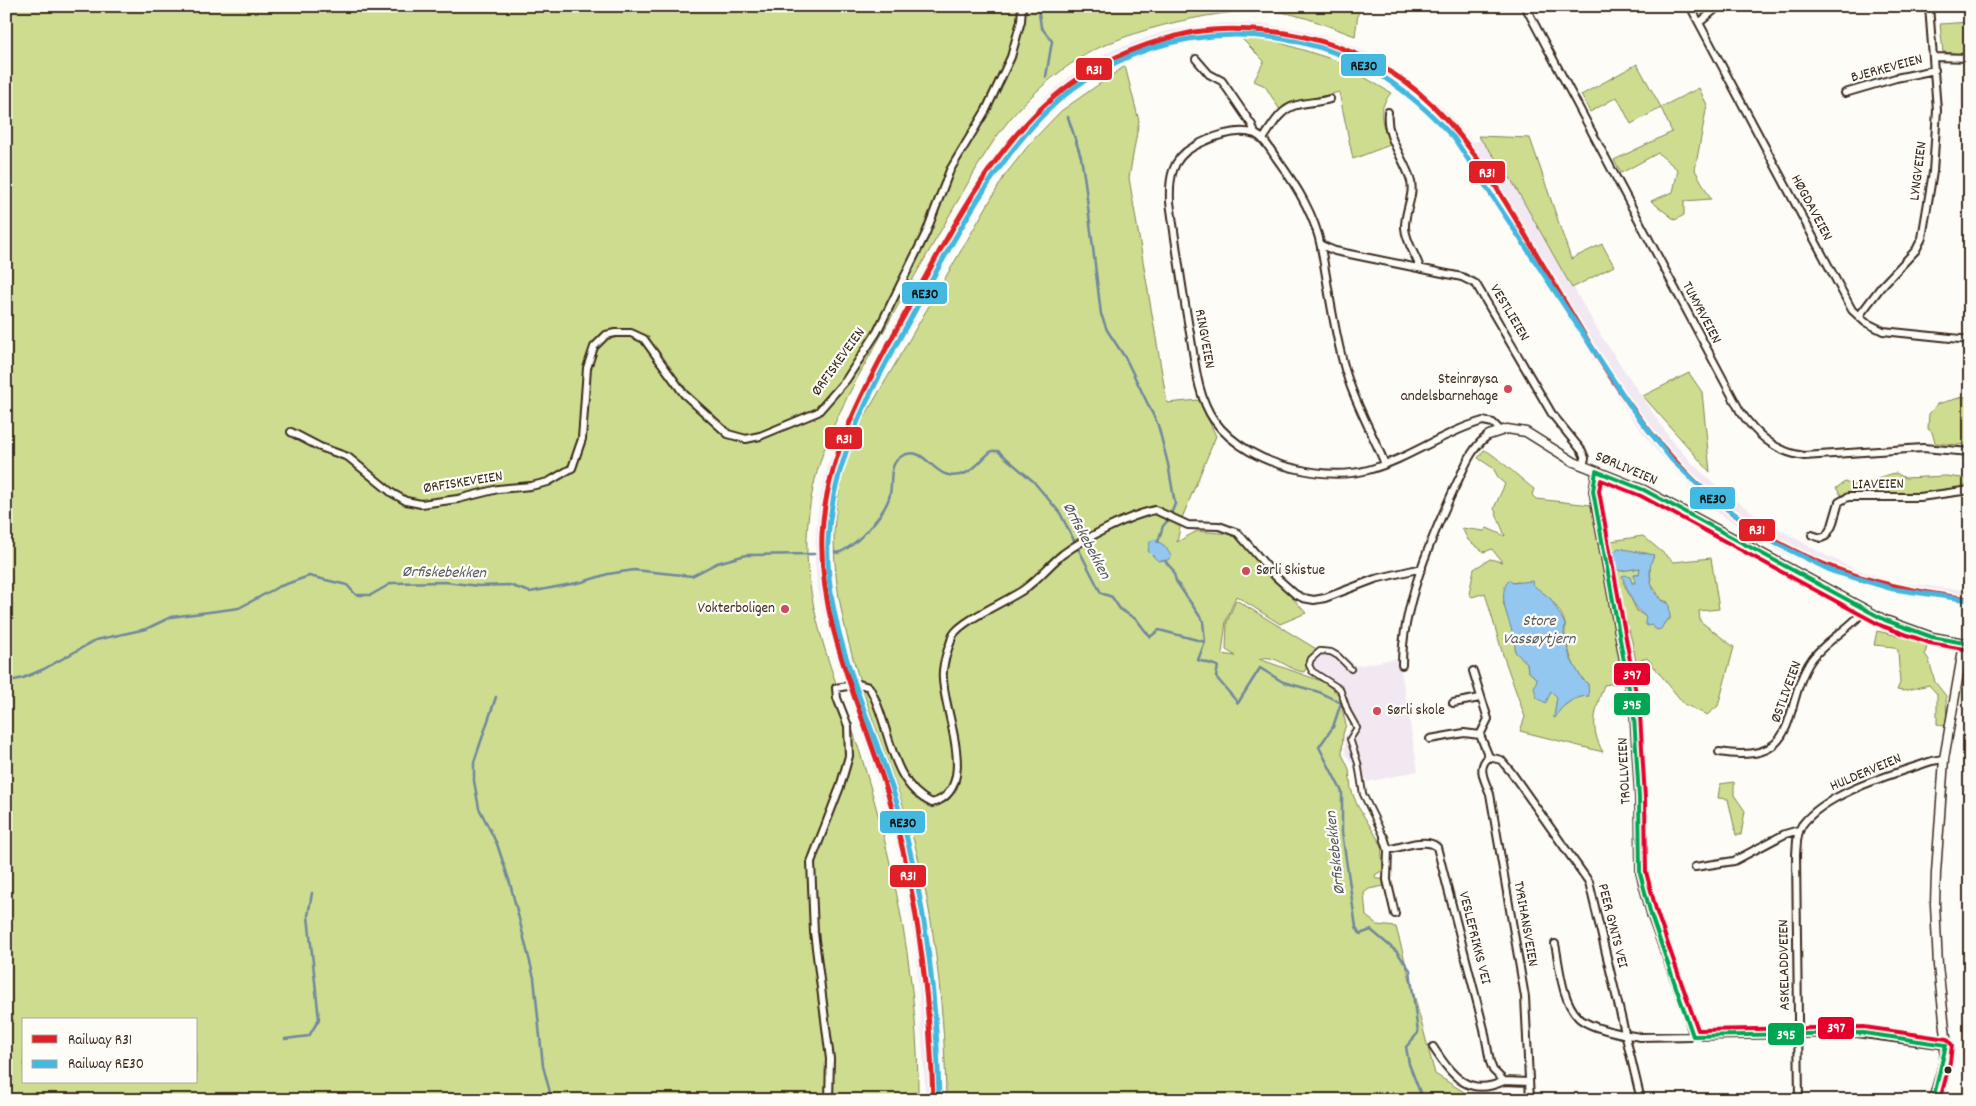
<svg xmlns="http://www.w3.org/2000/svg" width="1976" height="1106" font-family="Dekko,sans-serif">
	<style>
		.built { fill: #f2e8f2 }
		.green { fill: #cddc8f; stroke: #848356; fill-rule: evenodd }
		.water { fill: #93c7f0; stroke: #70889c }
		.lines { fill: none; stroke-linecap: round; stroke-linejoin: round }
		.stream { stroke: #70889c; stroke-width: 2.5 }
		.pedestrian-casing { stroke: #3b2a1e; stroke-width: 8 }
		.minor-casing { stroke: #3b2a1e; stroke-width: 10 }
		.tertiary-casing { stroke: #3b2a1e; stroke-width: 11 }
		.pedestrian { stroke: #fdfcf7; stroke-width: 4.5 }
		.minor { stroke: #fdfcf7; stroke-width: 6 }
		.tertiary { stroke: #fdfcf7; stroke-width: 8 }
		.bus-1-casing { stroke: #fdfcf7; stroke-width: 8 }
		.bus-2-casing { stroke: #fdfcf7; stroke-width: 8 }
		.bus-1 { stroke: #00a651; stroke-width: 4 }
		.bus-2 { stroke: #e4002b; stroke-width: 4 }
		.rail-1-casing { stroke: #fdfcf7; stroke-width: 9 }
		.rail-2-casing { stroke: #fdfcf7; stroke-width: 9 }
		.rail-1 { stroke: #df2027; stroke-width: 5 }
		.rail-2 { stroke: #43b8e0; stroke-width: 5 }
		.poi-dot { fill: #d1495b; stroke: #fdfcf7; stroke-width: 2 }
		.bus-dot { fill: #3b2a1e; stroke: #fdfcf7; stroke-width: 2 }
		.labels { text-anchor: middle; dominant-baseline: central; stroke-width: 4.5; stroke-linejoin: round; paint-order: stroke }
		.street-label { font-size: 15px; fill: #3b2a1e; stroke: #fdfcf7 }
		.poi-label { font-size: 15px; fill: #3b2a1e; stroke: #fdfcf7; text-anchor: end }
		.water-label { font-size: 16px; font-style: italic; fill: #55595d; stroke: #fdfcf7 }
		.line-badge { stroke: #fdfcf7; stroke-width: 2 }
		.badge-label { font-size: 14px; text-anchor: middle; font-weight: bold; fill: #fff }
		.pale-badge-label { font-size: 14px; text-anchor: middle; font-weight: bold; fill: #111 }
	</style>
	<rect width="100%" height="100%" fill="#fdfcf7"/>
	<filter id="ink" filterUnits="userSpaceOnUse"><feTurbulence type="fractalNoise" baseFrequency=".02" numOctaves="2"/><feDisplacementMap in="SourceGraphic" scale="10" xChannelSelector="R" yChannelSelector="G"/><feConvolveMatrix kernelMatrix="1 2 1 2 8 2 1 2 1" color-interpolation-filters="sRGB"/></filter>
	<g filter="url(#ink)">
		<path class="built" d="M 1225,23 L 1263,24 L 1302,30 L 1334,39 L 1371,54 L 1423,90 L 1447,112 L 1472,142 L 1483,140 L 1508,174 L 1602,337 L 1671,440 L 1693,464 L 1720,489 L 1763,520 L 1825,555 L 1855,569 L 1897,582 L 1970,591 L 1970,602 L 1925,598 L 1843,579 L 1778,551 L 1718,513 L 1657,451 L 1632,419 L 1469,156 L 1454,135 L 1415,97 L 1391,80 L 1363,63 L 1330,49 L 1299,40 L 1260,33 L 1197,35 L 1168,42 L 1117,61 L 1088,78 L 1058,104 L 1014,148 L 994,173 L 918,301 L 865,404 L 847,440 L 832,498 L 827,530 L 826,560 L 833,612 L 896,803 L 919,903 L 933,1006 L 938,1100 L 926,1100 L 916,950 L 903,870 L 886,805 L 833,645 L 818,589 L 815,562 L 816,530 L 820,498 L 828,465 L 854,401 L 909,296 L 954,219 L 998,152 L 1022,121 L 1048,95 L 1080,68 L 1113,50 L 1166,31 Z
			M 1322,648 L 1332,648 L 1341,653 L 1356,666 L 1399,658 L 1418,771 L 1368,782 L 1345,754 L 1345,737 L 1351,727 L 1340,694 L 1307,668 L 1318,650 Z"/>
		<path class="green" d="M 6,6 L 1359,6 L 1355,36 C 1330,27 1306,16 1280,12 C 1229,5 1123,30 1080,58 C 1054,74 1030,96 1010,119 C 986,148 968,184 949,216 C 932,247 913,278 896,309 C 851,391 804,458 807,555 C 810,626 842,695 863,762 C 896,871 919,986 918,1100 L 6,1100 ZM 24,1020 L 196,1020 L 196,1082 L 24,1082 Z
			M 1970,22 L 1970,55 L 1943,52 L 1940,24 Z
			M 1241,38 L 1274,41 L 1335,60 L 1391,93 C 1375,112 1383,124 1390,145 L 1353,159 L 1339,92 C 1321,98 1294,100 1280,110 L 1265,86 L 1254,81 L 1264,61 Z
			M 1637,64 L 1661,107 L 1699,88 L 1707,105 L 1695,170 L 1711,199 L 1684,201 L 1684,215 L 1675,220 L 1651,201 L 1673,192 L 1678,170 L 1658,153 L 1621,173 L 1614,160 L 1672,132 L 1661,108 L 1631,124 L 1617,97 L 1590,112 L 1581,95 Z
			M 1125,66 L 1139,121 L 1129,178 L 1167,403 L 1199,400 L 1216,436 L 1182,518 L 1177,542 L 1197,531 L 1232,534 L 1245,545 L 1306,613 L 1280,624 L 1236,596 L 1226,621 L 1222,654 L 1236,656 L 1226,650 L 1227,622 L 1236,600 L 1318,650 L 1304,672 C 1287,670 1276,653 1259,659 L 1324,682 L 1339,695 L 1346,725 L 1343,734 L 1342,754 L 1349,769 L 1351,789 L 1357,805 L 1381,844 L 1383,870 L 1375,875 L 1376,879 L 1383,879 L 1384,886 L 1369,889 L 1364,893 L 1366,916 L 1378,925 L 1396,927 L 1435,1074 L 1477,1100 L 946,1100 C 945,1018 935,916 913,838 C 885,740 834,643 834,539 C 833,515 843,470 851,447 C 855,434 863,421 869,409 L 1005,175 L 1032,141 L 1061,111 Z
			M 1478,136 L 1530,138 L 1571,259 L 1602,244 L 1614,266 L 1572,288 L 1508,174 Z
			M 1689,373 L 1702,392 L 1710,472 L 1643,396 Z
			M 1963,397 L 1970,397 L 1970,443 L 1959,445 L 1935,443 L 1932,432 L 1928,429 L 1929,414 L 1937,404 Z
			M 1484,450 C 1490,450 1524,482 1534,489 L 1532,495 L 1536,499 L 1591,505 L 1623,682 L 1604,685 C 1595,710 1589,728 1603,752 L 1520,731 L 1525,717 L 1503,655 L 1485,593 L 1472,597 L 1469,594 L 1474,569 L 1490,559 L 1502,562 L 1492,549 L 1484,552 L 1468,540 L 1462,528 L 1484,531 L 1487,528 L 1505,536 L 1494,508 L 1505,484 L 1499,479 L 1493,468 L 1478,458 ZM 1517,582 C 1537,584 1560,603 1565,624 C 1566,628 1564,632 1565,635 C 1569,653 1573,671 1588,684 L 1588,696 C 1574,696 1562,706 1554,717 L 1557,697 L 1551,691 L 1547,698 L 1537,679 L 1528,671 L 1527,663 L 1515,651 L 1516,641 L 1503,602 L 1512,583 Z
			M 1896,473 L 1905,478 L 1946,476 L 1970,479 L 1970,487 L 1935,492 L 1841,495 L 1836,488 L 1845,482 C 1863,492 1879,475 1896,473 Z
			M 1643,536 L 1674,562 L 1711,558 L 1719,609 L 1699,611 L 1700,621 L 1734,647 L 1718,706 L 1707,715 L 1684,704 L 1647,658 L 1636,662 C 1630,622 1611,582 1611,541 ZM 1622,548 C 1632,555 1644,549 1654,557 L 1650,562 L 1651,584 L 1662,600 L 1668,602 L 1670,619 L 1657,630 L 1646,621 L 1646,617 L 1637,611 L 1623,582 L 1624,579 L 1632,583 L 1636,582 L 1634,574 L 1639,574 L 1640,568 L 1620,571 L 1613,564 L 1615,562 L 1613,553 Z
			M 1877,631 L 1926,642 L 1927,646 L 1925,654 L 1929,660 L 1935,682 L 1946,696 L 1947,724 L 1943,726 L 1937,724 L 1937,694 L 1929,685 L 1903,691 L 1897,690 L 1900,683 L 1898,650 L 1894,647 L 1874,645 Z
			M 1734,782 L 1734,795 L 1745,811 L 1741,835 L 1736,835 L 1728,799 L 1718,798 L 1720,784 Z"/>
		<path class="water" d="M 1154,539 L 1165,546 L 1171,556 L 1168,560 L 1158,561 L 1148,551 L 1150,542 Z
			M 1618,548 L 1654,555 C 1647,568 1649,591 1662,601 C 1664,602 1667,602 1669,604 L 1670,618 L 1665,622 L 1661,629 L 1657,630 L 1651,625 L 1647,626 L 1645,622 L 1646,617 C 1631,606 1629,591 1622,576 L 1625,575 L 1630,577 L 1632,583 L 1635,583 L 1634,574 L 1639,574 L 1640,568 L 1620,571 L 1614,567 L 1613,553 Z
			M 1509,580 L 1513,583 L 1532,581 L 1533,585 L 1551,599 L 1565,624 L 1564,634 L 1570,658 L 1582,679 L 1588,684 L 1589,696 C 1576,696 1561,704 1556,717 L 1554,718 L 1557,697 L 1551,691 L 1546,703 L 1537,698 L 1534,688 L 1537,679 L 1528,671 L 1527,663 L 1515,652 C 1517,629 1493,599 1509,580 Z"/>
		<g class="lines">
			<path class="stream" d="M 1038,6 L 1041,27 L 1052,41 L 1046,77
				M 1068,117 L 1081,157 L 1085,182 L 1101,314 L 1107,330 L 1126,359 L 1158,425 L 1168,464 L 1175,504 L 1169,519 L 1163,526 L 1158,542
				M 835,552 L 838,553 C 855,547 883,516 889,498 C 894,485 886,465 902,456 C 928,442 933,487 966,473 C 976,469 983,457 992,451 L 998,451 L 1033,481 L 1060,513 L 1101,593 L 1112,597 L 1120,609 L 1137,620 L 1150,637 L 1159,630 L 1205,642 L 1198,660 L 1218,666 L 1216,677 L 1238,703 L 1260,668 L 1283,682 L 1319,692 L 1341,703 L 1333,727 L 1319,747 L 1342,792 L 1342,832 L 1356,927 L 1360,934 L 1371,930 L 1397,952 L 1410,970 L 1418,1033 L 1406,1047 L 1409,1064 L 1423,1100
				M 1165,561 L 1173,570 L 1176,581 L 1203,621 L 1205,642
				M 6,682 L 23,678 L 44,669 L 96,640 L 146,629 L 171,617 L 239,608 L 278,587 L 309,576 L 347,585 L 356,595 L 371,595 L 392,583 L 445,582 L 479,586 L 509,585 L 530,592 L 582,582 L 608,574 L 634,570 L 692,576 L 717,563 L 746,555 L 814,554
				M 496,697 L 474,762 L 474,781 L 479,808 L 497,844 L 510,883 L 534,978 L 543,1066 L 552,1100
				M 285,1039 L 309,1036 L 319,1019 L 308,916 L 312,893"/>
			<g class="pedestrian-casing">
				<path id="pedestrian" d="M 1351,669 L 1338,656 L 1331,652 L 1320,651 L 1311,659 L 1309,665 L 1312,671 L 1340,689 L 1348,712 L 1357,728 L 1350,739 L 1358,763 L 1363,794 L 1384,837"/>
			</g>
			<g class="minor-casing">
				<path id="minor" d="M 1525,6 L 1740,411 C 1756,434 1775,452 1804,456 L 1923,448 L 1970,452
					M 1690,6 L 1852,310 L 1865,322 L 1883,331 L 1970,340
					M 1699,23 L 1719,6
					M 1934,57 L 1970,58
					M 1196,59 L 1209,74 L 1222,81 L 1252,125 L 1255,134
					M 1845,93 L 1896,78 L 1935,70
					M 1388,112 C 1385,136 1403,157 1410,178 C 1416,194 1404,211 1405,228 C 1406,242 1416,255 1420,268
					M 1263,139 C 1271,128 1278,113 1291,107 C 1302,102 1317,103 1330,99
					M 1321,245 L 1335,251 L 1462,277 L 1476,284 L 1552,414 L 1582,451 L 1585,458 L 1583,466
					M 1859,316 L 1881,287 L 1916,250 L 1922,238 L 1933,172 L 1937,110 L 1929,6
					M 291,432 L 320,447 L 348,457 L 392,493 L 406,501 L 421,504 L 458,499 L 498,489 L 531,486 L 548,482 L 572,468 L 582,439 L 587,368 L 594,347 L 606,335 L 615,333 L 631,333 L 644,339 L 684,394 L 728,434 L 746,439 L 760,436 L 818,412 L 846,380 L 877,332 L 926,233 L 950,170 L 986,110 L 1011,57 L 1021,21 L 1022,6
					M 1385,464 C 1371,430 1352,398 1343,362 C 1333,325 1328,285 1321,247 C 1315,215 1296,185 1277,159 C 1271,151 1265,138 1255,134 C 1236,127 1209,138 1193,147 C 1171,159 1169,180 1170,202 C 1176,246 1182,290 1190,333 C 1195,362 1197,396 1214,420 C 1232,445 1264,462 1293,468 C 1317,474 1345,476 1368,470 C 1409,459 1443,432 1483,421 L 1493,423 L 1500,430
					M 1596,471 L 1593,491 L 1634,716 L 1639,798 L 1640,873 L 1651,915 L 1687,1014 L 1693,1036
					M 1812,535 L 1821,538 L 1826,536 L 1832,526 L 1839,502 L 1848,497 L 1920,497 L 1970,490
					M 1402,665 C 1402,607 1430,541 1454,489 C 1464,469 1471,447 1489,435
					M 1473,671 L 1488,719 L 1480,735
					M 1453,703 L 1480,698
					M 1430,739 L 1464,733 L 1480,735 L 1489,757
					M 1719,752 C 1805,766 1780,705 1812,659 C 1826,640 1854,626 1865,609
					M 1489,757 L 1501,760 L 1511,772 L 1589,882 L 1641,1100
					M 1489,757 C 1476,767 1485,781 1490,794 L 1525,997 L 1530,1100
					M 1384,837 L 1388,850 L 1387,880 L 1395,914
					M 1388,850 C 1401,847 1427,837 1437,847 L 1484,1029 L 1490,1062 L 1493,1070 L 1504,1081 L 1529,1082
					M 1695,867 L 1734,861 L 1785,834 L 1799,830
					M 1555,944 C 1560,967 1561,999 1578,1017 C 1588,1028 1625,1035 1640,1037 L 1856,1033 L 1946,1045
					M 1433,1047 C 1452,1076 1468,1098 1504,1081
					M 829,1100 L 830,1059 L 814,932 L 811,862 L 840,787 L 849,756 L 848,726 L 837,698 L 836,688 L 859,684 L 869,687 C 891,723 888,783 932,803 C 980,790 944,713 943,679 C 942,670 945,658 948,649 C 950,645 951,639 953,635 C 962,620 1007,601 1023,590 C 1038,580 1049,565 1063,554 C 1083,539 1130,515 1155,510 L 1188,525 L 1219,526 L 1238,533 L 1275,576 L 1295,594 L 1303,598 L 1314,600 L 1325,598 L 1375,579 L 1422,568
					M 1799,1100 L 1796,855 C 1797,845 1796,834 1802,825 C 1826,792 1894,774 1932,761 L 1944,759"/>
			</g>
			<g class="tertiary-casing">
				<path id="tertiary" d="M 1489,435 L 1507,429 L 1526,432 L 1574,462 L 1644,490 L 1885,620 L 1932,637 L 1970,644
					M 1933,1100 L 1944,1061 L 1946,1037 L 1938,966 L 1935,904 L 1936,873 L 1944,759 L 1964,644"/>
			</g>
			<use href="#pedestrian" class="pedestrian"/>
			<use href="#minor" class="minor"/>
			<use href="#tertiary" class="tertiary"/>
			<g class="bus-1-casing">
				<path id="bus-1" d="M 1933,1100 L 1946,1045 L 1864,1033 L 1693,1036 L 1651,915 L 1640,873 L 1639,798 L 1634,716 L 1593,491 L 1596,471 L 1644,490 L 1885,620 L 1932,637 L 1970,644"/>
			</g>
			<g class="bus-2-casing">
				<path id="bus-2" d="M 1940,1100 L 1950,1062 L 1952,1045 L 1947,1039 L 1864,1027 L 1698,1030 L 1657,913 L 1646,872 L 1645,798 L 1640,715 L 1599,491 L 1601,480 L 1641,496 L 1882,626 L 1930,643 L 1969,650"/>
			</g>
			<use href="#bus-1" class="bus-1"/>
			<use href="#bus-2" class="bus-2"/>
			<g class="rail-1-casing">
				<path id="rail-1" d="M 933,1100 C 930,1001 919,903 892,808 C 867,718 818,629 822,534 C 826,451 872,374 911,303 C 937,256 962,209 992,166 C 1044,92 1105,50 1194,32 C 1224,27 1255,29 1285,33 C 1333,41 1381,61 1418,92 C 1462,129 1492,179 1521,228 C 1575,317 1624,416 1702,488 C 1781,559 1866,586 1970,599"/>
			</g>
			<g class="rail-2-casing">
				<path id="rail-2" d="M 939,1100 C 937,1003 927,906 900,813 C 875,725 824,635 828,541 C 832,455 876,381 917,307 C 953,241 989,171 1042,116 C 1124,31 1253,12 1359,63 C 1396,81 1426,108 1454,138 L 1635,413 L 1672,460 L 1712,498 L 1775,543 L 1832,571 L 1893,589 L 1969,600"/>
			</g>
			<use href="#rail-1" class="rail-1"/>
			<use href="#rail-2" class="rail-2"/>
		</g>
	</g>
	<g class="poi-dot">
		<circle cx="1508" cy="389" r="5"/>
		<circle cx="1246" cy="571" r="5"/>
		<circle cx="785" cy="609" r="5"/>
		<circle cx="1377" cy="711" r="5"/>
	</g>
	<circle class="bus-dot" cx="1948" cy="1070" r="4.5"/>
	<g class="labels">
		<g class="street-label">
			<text transform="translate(1887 69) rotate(-15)">BJERKEVEIEN</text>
			<text transform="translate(1919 171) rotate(-83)">LYNGVEIEN</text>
			<text transform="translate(1811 208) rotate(62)">HØGDAVEIEN</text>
			<text transform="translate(1509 313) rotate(59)">VESTLIEIEN</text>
			<text transform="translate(1701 313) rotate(62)">TUMYRVEIEN</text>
			<text transform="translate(1204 339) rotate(80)">RINGVEIEN</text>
			<text transform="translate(839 362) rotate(-54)">ØRFISKEVEIEN</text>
			<text transform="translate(1626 469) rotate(23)">SØRLIVEIEN</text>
			<text transform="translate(463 483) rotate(-9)">ØRFISKEVEIEN</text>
			<text transform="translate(1878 485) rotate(-1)">LIAVEIEN</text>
			<text transform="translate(1787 692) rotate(-70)">ØSTLIVEIEN</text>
			<text transform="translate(1625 771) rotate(-93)">TROLLVEIEN</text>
			<text transform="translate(1866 773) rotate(-23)">HULDERVEIEN</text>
			<text transform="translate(1525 924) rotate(80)">TYRIHANSVEIEN</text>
			<text transform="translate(1612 926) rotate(76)">PEER GYNTS VEI</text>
			<text transform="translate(1474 938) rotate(76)">VESLEFRIKKS VEI</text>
			<text transform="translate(1785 965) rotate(-91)">ASKELADDVEIEN</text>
		</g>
		<g class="poi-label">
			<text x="1498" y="380">Steinrøysa<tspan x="1498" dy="17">andelsbarnehage</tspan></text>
			<text x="1256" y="571" text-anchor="start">Sørli Skistue</text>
			<text x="775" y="609">Vokterboligen</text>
			<text x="1387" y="711" text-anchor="start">Sørli skole</text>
		</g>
		<g class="water-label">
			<text transform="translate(1086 541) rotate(62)">Ørfiskebekken</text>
			<text transform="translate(444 573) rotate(1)">Ørfiskebekken</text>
			<text x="1539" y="621">Store<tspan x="1539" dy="18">Vassøytjern</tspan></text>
			<text transform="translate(1336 853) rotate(-96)">Ørfiskebekken</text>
		</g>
	</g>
	<g class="line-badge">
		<rect x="1340" y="53" width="47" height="24" rx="5" fill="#43b8e0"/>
		<rect x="1075" y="57" width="38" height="24" rx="5" fill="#df2027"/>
		<rect x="1468" y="160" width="38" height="24" rx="5" fill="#df2027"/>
		<rect x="901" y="281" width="47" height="24" rx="5" fill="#43b8e0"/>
		<rect x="824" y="426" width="39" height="24" rx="5" fill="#df2027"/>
		<rect x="1689" y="486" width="47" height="24" rx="5" fill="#43b8e0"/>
		<rect x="1738" y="518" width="38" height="24" rx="5" fill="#df2027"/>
		<rect x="1613" y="662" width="38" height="24" rx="5" fill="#e4002b"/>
		<rect x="1613" y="692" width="38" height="24" rx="5" fill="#00a651"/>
		<rect x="879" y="810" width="47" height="24" rx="5" fill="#43b8e0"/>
		<rect x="889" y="864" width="38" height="24" rx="5" fill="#df2027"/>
		<rect x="1817" y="1016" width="38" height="24" rx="5" fill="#e4002b"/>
		<rect x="1767" y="1022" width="38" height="24" rx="5" fill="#00a651"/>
	</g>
	<g class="badge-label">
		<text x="1094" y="74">R31</text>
		<text x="1487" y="177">R31</text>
		<text x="844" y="443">R31</text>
		<text x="1757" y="534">R31</text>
		<text x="1632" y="679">397</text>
		<text x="1632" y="709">395</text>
		<text x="908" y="880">R31</text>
		<text x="1836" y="1032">397</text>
		<text x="1786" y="1039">395</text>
	</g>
	<g class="pale-badge-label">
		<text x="1364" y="70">RE30</text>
		<text x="925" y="298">RE30</text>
		<text x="1713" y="503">RE30</text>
		<text x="903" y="827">RE30</text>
	</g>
	<rect width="1976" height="1106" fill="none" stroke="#fdfcf7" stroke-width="25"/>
	<rect x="12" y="12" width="1951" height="1081" fill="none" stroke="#3b2a1e" stroke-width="2" filter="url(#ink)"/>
	<rect x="22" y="1018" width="175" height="65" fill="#fdfcf7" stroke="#afa8a0"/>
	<rect x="32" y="1035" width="25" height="8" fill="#df2027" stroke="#afa8a0"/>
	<text x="68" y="1044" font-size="15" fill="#3b2a1e">Railway R31</text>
	<rect x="32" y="1060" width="25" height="8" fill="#43b8e0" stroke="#afa8a0"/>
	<text x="68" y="1068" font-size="15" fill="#3b2a1e">Railway RE30</text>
</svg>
